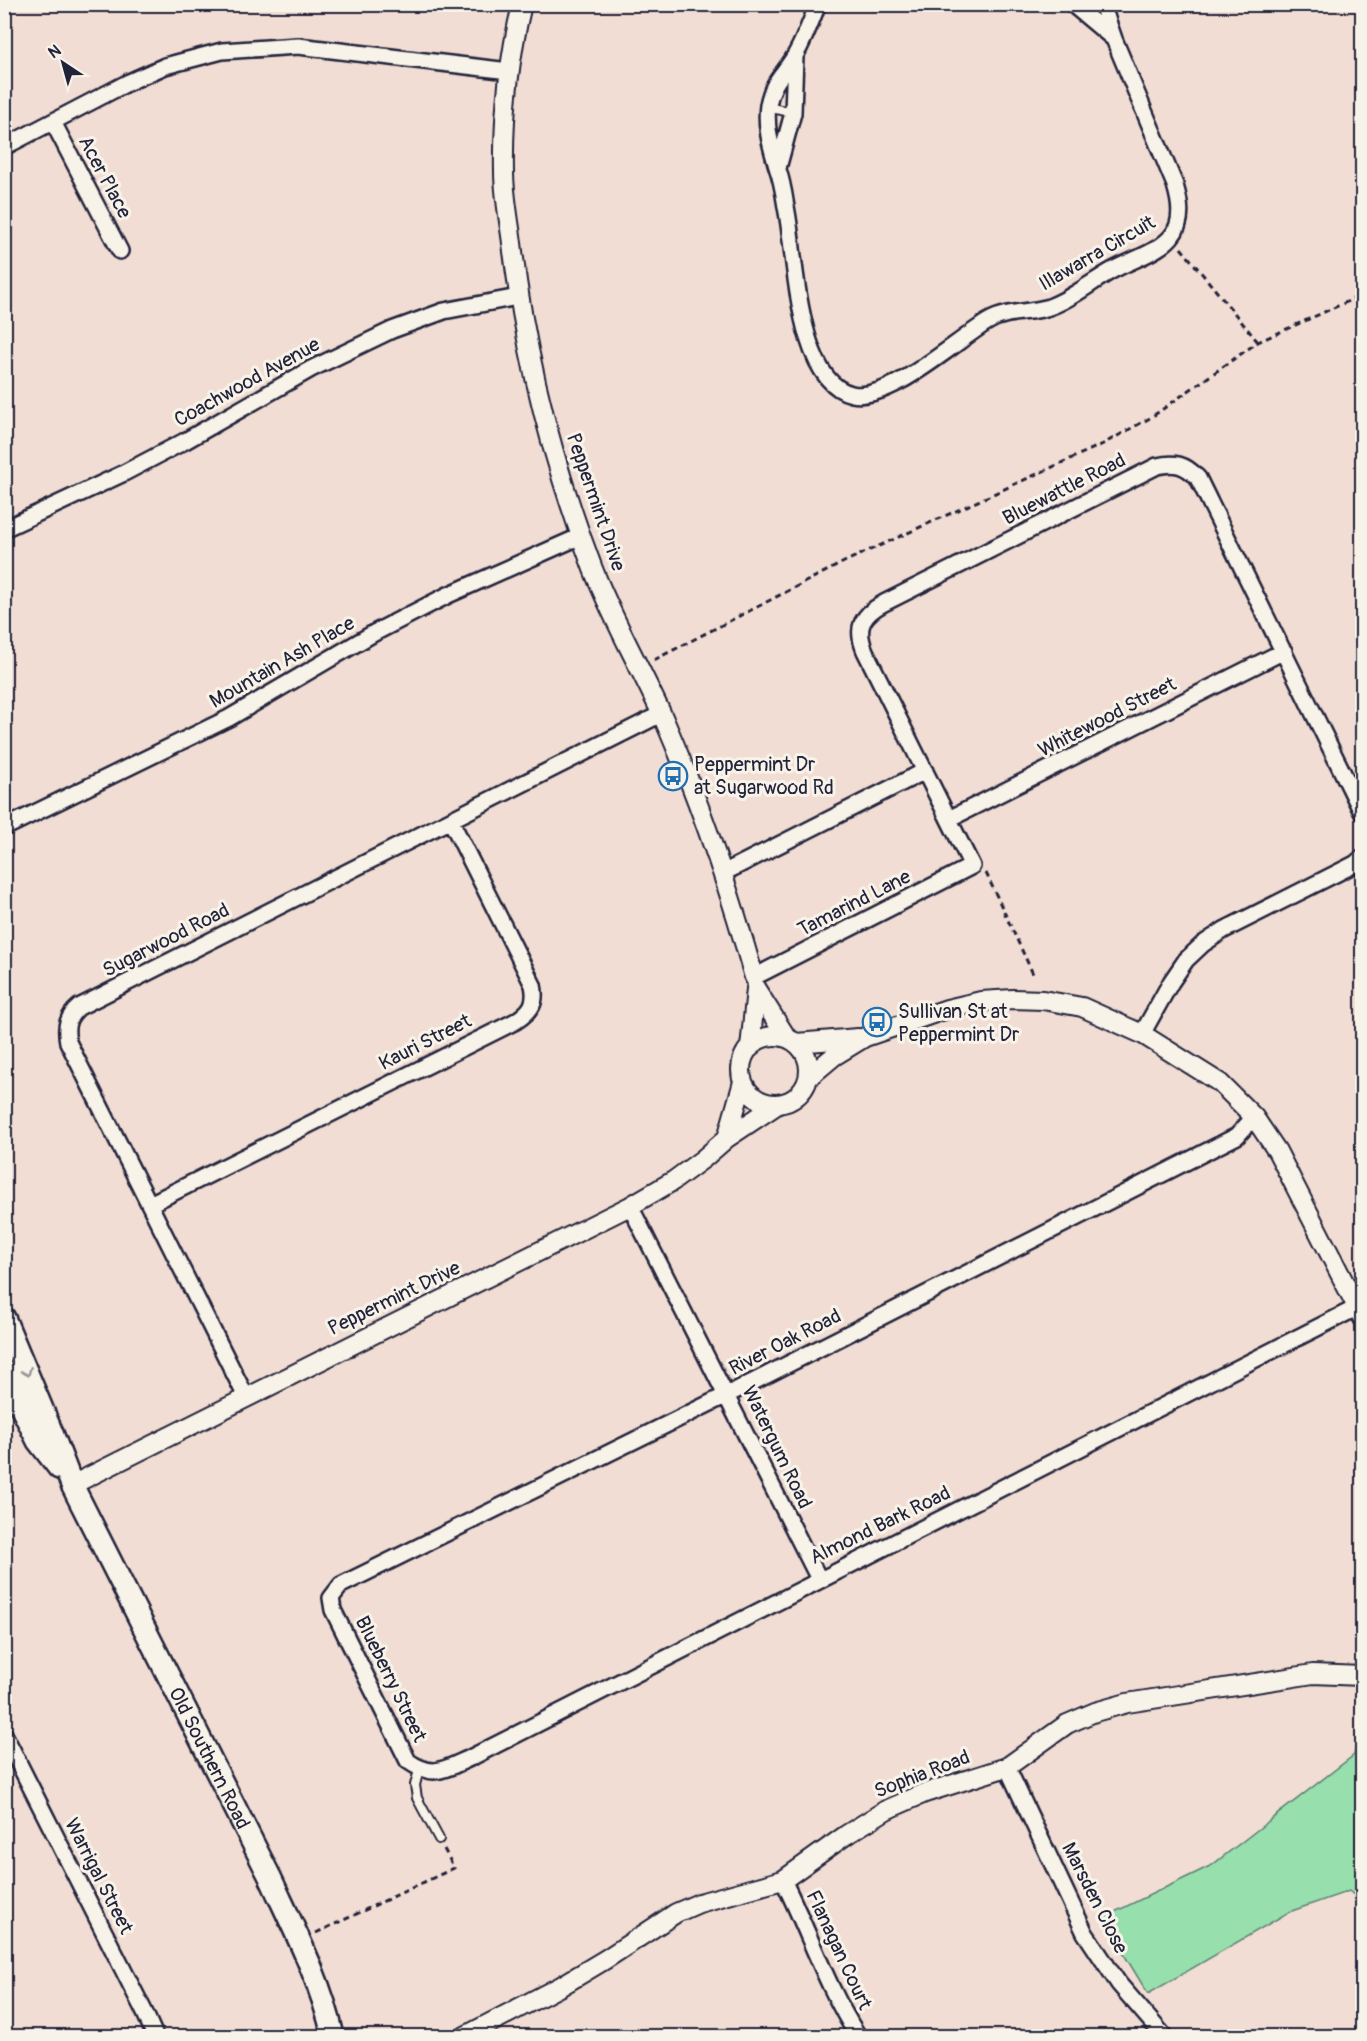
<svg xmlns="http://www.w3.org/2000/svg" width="1367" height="2041" font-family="Pangolin,sans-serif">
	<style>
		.green { fill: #97dfad; stroke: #5c8074; stroke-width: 1.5 }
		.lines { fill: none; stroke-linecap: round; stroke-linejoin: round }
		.service-casing { stroke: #22223b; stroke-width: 12 }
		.minor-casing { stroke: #22223b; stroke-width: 20 }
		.tertiary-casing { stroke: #22223b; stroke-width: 22 }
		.secondary-casing { stroke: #22223b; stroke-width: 26 }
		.path { stroke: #22223b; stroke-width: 3; stroke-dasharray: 6 4.5; stroke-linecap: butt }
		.service { stroke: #f7f3e8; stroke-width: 8 }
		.minor { stroke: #f7f3e8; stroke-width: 15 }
		.tertiary { stroke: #f7f3e8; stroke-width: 18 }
		.secondary { stroke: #f7f3e8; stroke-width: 21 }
		.oneway { stroke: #97959a }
		.labels { text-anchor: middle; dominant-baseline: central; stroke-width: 6; stroke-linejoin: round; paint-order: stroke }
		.street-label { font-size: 20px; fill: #22223b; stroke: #f7f3e8 }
		.poi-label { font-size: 20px; fill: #22223b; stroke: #f7f3e8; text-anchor: start }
	</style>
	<rect width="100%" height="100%" fill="#f1ddd3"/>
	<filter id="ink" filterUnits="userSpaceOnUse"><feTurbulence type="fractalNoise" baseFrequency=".0167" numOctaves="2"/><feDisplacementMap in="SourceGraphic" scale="12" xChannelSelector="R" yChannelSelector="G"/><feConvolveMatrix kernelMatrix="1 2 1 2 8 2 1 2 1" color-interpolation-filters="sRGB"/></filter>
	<g filter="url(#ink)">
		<path class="green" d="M 1362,1718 L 1362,1902 L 1349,1891 L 1289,1912 L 1148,1994 L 1102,1918 L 1212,1865 L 1354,1755 Z"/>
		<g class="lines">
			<g class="service-casing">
				<path id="service" d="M 768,107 L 793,113
					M 419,1770 L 415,1785 L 417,1798 L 439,1839"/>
			</g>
			<g class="minor-casing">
				<path id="minor" d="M 818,4 C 811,21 805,38 796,54 C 784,75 773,79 768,105 C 765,127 771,146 777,167 C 782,180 784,194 786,207 C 796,252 796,382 852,394 C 890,402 955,341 989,321 C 1006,311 1027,313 1046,308 C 1069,301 1091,282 1113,270 C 1131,260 1157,253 1171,237 C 1184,222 1180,202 1175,185 L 1114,39 L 1102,4
					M 1072,4 L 1114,39
					M 53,122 L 120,251
					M 4,147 L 129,82 L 165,66 L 222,51 L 298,46 L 509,71
					M 778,168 L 793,113 L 795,56
					M 4,529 L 122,474 L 185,441 L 311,369 L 392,330 L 444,311 L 518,297
					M 949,819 L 1284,651
					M 4,828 L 229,718 L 374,633 L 448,595 L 581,536
					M 723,873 L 925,771
					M 756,988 L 754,977 L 972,866 L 865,651 C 855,627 862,615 884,603 L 1157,466 C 1175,462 1185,464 1198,478 L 1362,812
					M 1142,1034 L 1171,982 L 1186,960 L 1203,944 L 1224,930 L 1355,864 L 1362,858
					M 1254,1117 L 1237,1136 L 755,1381 L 341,1585 L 331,1598 L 333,1610 L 408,1761 C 433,1779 445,1769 470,1758 L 1358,1307
					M 150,1204 L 516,1021 C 531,1011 537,1003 533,985 L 451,821
					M 630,1206 L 819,1579
					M 246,1397 L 68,1042 C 65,1027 67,1017 79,1007 L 661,714
					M 4,1734 L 144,2011 L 155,2036
					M 1007,1767 L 1085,1933 L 1119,1984 L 1164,2036
					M 783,1880 C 809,1932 827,1988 858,2036"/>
			</g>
			<g class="tertiary-casing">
				<path id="tertiary" d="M 522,4 C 509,59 503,116 504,172 C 504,195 509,219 512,243 C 525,355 553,464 593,569 C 613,620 640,667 663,717 C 700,802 729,888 754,977
					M 756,989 L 787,1038
					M741 1070a34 34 0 1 1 68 0a34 34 0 1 1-68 0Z
					M 796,1043 L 858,1038
					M 750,1048 L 756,989
					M 809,1077 L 834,1056 L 865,1037 L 947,1009 L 981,1001 L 1013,999 L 1043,1000 L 1082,1007 L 1142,1034 L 1220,1083 L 1254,1117 L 1277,1151 L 1362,1317
					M 727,1138 L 743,1082
					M 72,1485 L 630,1206 L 673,1181 L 703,1159 L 727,1138 L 778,1104
					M 465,2036 L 561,1986 L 606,1959 L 676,1913 L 699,1903 L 783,1880 L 846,1835 L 886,1810 L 925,1793 L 1007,1767 L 1067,1724 L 1095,1712 L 1127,1703 L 1313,1674 L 1362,1676"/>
			</g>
			<g class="secondary-casing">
				<g id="secondary">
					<path id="s1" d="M 4,1318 L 52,1433 L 72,1485 L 270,1877 C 294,1929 321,1981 333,2036"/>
					<path d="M 4,1372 L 38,1441 L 59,1468"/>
				</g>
			</g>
			<path class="path" d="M 1181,248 L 1258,342
				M 654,660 L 846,561 L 1103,444 L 1150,418 L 1258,342 L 1362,295
				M 986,873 L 1033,974
				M 316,1933 L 454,1868 L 444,1849"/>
			<use href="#service" class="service"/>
			<use href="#minor" class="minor"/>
			<use href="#tertiary" class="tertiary"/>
			<use href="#secondary" class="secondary"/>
		</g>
		<defs><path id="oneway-chevron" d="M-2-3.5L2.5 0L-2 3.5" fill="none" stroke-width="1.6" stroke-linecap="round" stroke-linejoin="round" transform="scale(1.5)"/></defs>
		<use class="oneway" href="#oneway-chevron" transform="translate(27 1372) rotate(67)"/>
	</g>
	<defs>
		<g id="bus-ring" transform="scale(1.5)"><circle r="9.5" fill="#f7f3e8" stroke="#1f6fb2" stroke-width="1.5"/><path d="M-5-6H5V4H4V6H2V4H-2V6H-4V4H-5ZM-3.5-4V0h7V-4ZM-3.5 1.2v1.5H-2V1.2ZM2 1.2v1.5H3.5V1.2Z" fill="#1f6fb2"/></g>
	</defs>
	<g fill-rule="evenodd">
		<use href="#bus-ring" x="673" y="776"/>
		<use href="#bus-ring" x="877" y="1022"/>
	</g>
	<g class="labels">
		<g class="street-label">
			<text transform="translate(105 177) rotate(62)">Acer Place</text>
			<text transform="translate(1097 253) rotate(-30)">Illawarra Circuit</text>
			<text transform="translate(247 382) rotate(-29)">Coachwood Avenue</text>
			<text transform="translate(1064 489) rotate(-27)">Bluewattle Road</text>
			<text transform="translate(596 502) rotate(71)">Peppermint Drive</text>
			<text transform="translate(282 662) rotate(-30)">Mountain Ash Place</text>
			<text transform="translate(1107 717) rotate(-27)">Whitewood Street</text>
			<text transform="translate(854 903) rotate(-27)">Tamarind Lane</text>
			<text transform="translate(166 940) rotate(-27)">Sugarwood Road</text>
			<text transform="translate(425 1042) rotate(-27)">Kauri Street</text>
			<text transform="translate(394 1298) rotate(-26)">Peppermint Drive</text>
			<text transform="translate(785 1342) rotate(-27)">River Oak Road</text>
			<text transform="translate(777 1447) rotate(64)">Watergum Road</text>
			<text transform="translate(880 1525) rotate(-26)">Almond Bark Road</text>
			<text transform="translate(391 1679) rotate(64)">Blueberry Street</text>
			<text stroke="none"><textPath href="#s1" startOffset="486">Old Southern Road</textPath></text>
			<text transform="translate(922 1774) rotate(-21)">Sophia Road</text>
			<text transform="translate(99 1876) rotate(63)">Warrigal Street</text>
			<text transform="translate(1095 1898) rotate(63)">Marsden Close</text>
			<text transform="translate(839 1950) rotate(65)">Flanagan Court</text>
		</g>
		<g class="poi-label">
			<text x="694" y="764">Peppermint Dr<tspan x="694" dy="23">at Sugarwood Rd</tspan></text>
			<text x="898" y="1011">Sullivan St at<tspan x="898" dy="23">Peppermint Dr</tspan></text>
		</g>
	</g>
	<rect width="1367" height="2041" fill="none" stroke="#f7f3e8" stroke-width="24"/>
	<rect x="12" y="12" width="1343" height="2017" fill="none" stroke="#22223b" stroke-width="2" filter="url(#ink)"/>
	<g transform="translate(63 63) rotate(324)" stroke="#f7f3e8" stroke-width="4.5" paint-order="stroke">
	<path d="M0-4.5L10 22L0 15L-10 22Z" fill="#22223b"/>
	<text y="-9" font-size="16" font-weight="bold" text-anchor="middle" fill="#22223b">N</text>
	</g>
</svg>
